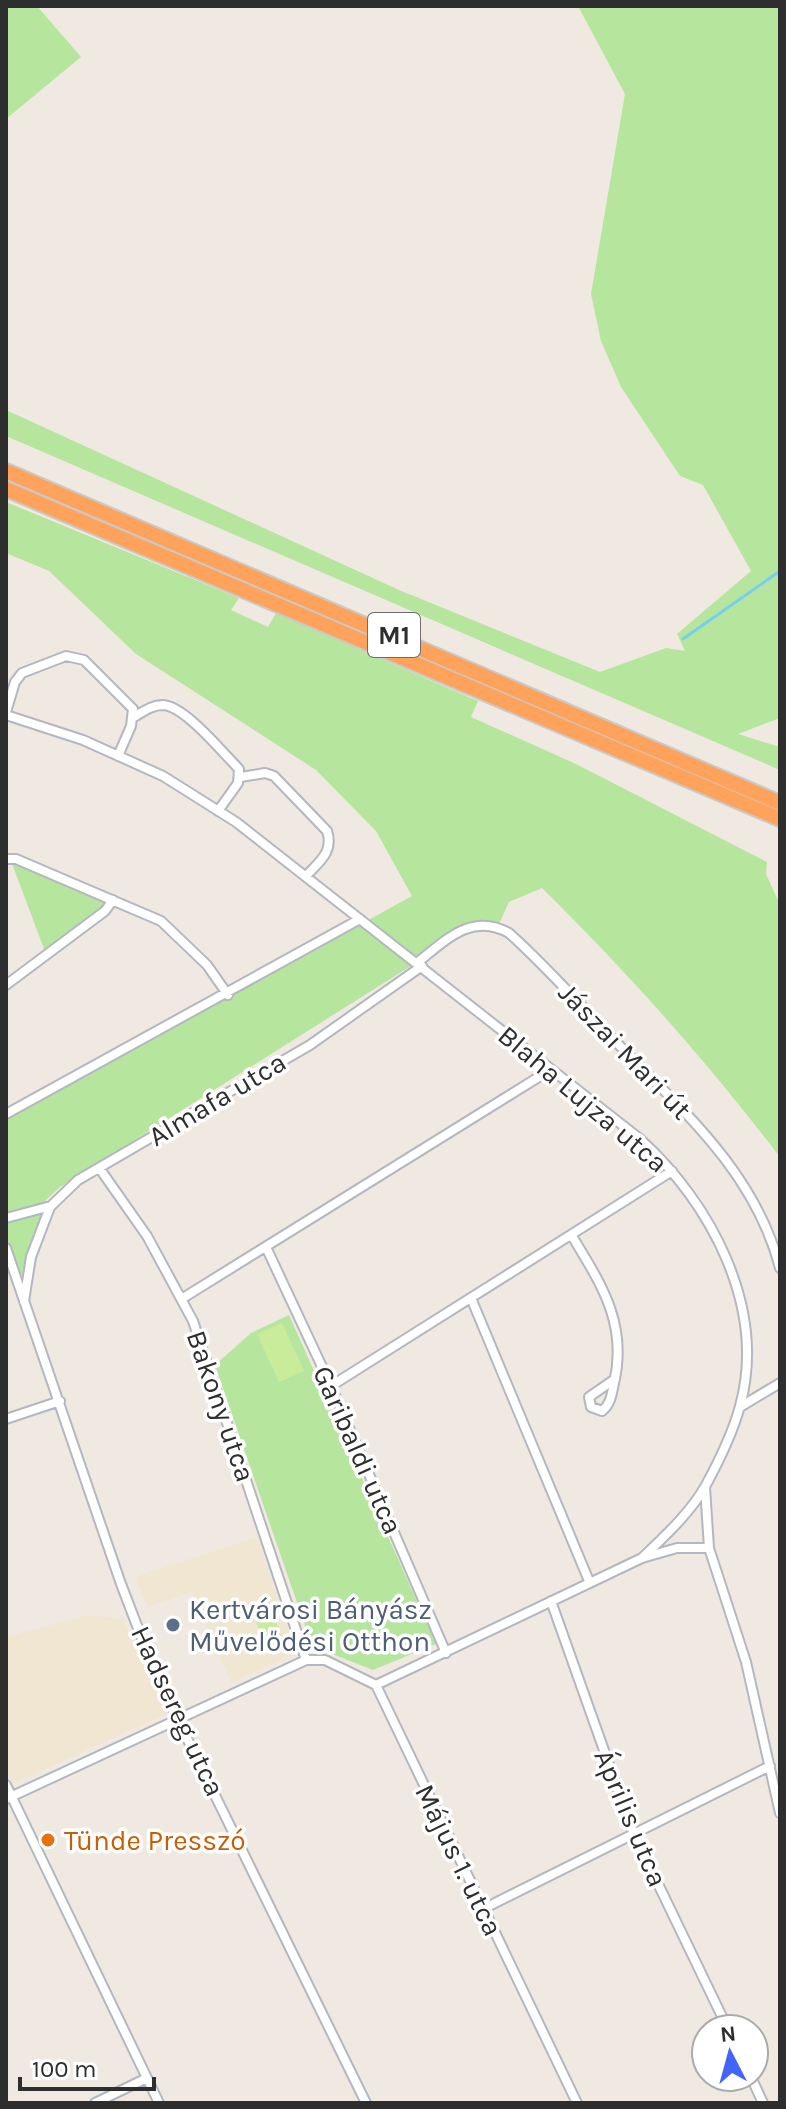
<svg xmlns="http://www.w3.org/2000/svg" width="786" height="2109" font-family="Karla,sans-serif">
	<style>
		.education { fill: #f0e6d1 }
		.green { fill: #b6e59e }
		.pitch { fill: #c9ec9a }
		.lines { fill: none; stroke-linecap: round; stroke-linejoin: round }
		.stream { stroke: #75cff0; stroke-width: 3 }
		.street-casing { stroke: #b4b7c1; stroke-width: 12 }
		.highway-casing { stroke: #c9c9c9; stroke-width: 18 }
		.street { stroke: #fff; stroke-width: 8 }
		.highway { stroke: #ffa35c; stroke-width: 14 }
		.service-dot { fill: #5c6f8a; stroke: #fff; stroke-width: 3 }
		.food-dot { fill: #e8710a; stroke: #fff; stroke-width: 3 }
		.labels { text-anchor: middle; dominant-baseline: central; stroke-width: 7; stroke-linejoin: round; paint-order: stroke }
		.shield { fill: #fff; stroke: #6d6d6d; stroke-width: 2 }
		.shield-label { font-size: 26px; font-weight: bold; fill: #2e2e2e }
		.street-label { font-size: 28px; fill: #2e2e2e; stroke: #fff }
		.service-label { font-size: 28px; fill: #4e5e75; stroke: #fff; text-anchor: start }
		.food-label { font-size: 28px; fill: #c56008; stroke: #fff; text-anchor: start }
	</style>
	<rect width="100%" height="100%" fill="#efe9e1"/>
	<path class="education" d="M 257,1537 L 296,1654 L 231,1682 L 192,1591 L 148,1607 L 135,1577 Z
		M 88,1615 L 123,1619 L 166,1714 L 12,1784 L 6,1771 L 6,1637 Z"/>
	<path class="green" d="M 6,6 L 37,6 L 81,57 L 6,119 Z
		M 578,6 L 780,6 L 780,718 L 738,734 L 780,747 L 780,770 L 6,436 L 6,410 L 399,590 L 600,672 L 666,648 L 685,651 L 677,634 L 751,571 L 703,485 L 680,476 L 621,387 L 601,341 L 591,294 L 625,94 Z
		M 6,502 L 239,598 L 231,610 L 268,627 L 276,613 L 478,701 L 471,717 L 576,764 L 767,862 L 766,874 L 780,905 L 780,1157 C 705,1059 630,975 542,888 L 509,902 L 499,924 L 460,926 L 414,964 L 60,1187 L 46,1200 L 22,1274 L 18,1273 L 6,1235 L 6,1120 L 412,896 L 376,831 L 316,770 L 136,654 L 49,571 L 6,553 Z
		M 11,861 L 108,902 L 102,912 L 46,954 Z
		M 289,1315 L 436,1644 L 373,1670 L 312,1646 L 215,1365 L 251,1333 Z"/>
	<path class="pitch" d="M 282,1323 L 304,1371 L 279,1382 L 257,1334 Z
		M 270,1602 L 281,1636 L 263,1642 L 252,1608 Z"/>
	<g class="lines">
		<path class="stream" d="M 683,639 L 780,571"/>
		<g class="street-casing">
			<path id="street" d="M 6,712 L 15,682 L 22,673 L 66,656 L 84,660 L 133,709 L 131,726 L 118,756
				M 6,715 L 83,740 L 163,776 L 236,822 L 640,1139 C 711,1203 767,1308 740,1406 C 733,1432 719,1461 706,1485 C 691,1512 665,1536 642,1558
				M 134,717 C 144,711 152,705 163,705 C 185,706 223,753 239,769 L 238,783 L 218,811
				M 241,777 L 265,773 L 274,776 L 327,831 C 334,852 319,862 306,876
				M 6,859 L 16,859 L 161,921 L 207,965 L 228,995
				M 418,962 C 446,940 472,912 509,933 C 547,967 581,1006 617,1043 C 683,1111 755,1172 780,1268
				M 6,985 L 105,911 L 113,900
				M 6,1114 L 360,919
				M 100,1169 L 147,1236 L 193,1321 L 306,1660
				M 6,1218 L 51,1206 L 78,1180 L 310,1045 L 422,966
				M 572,1236 C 601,1284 628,1324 614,1383 C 612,1393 611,1404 602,1411 L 591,1407 L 589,1397 L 615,1379
				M 266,1247 L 331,1386 L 446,1653
				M 6,1248 L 121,1584 L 156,1675 L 366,2103
				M 183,1298 L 550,1070
				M 471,1298 L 589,1581
				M 24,1301 L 31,1257 L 50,1207
				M 331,1386 L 672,1171
				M 740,1407 L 780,1383
				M 6,1419 L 60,1401
				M 705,1487 L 709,1548 L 746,1662 L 780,1813
				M 551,1601 L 633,1832 L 728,2029
				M 376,1685 L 642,1558 L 677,1548 L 709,1548
				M 6,1785 L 159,2103
				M 6,1799 L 306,1660 L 325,1660 L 376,1685 L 577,2103
				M 483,1909 L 770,1766
				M 751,2077 L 763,2103
				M 95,2103 L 147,2078"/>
		</g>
		<g class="highway-casing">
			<path id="highway" d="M 6,471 L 780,803
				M 6,489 L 780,819"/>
		</g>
		<use href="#street" class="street"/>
		<use href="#highway" class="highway"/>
	</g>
	<circle class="service-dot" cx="173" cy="1625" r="8"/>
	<circle class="food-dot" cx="48" cy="1840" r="8"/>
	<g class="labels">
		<rect class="shield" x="368" y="613" width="52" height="44" rx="6"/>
		<g class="shield-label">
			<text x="394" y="635">M1</text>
		</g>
		<g class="street-label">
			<text transform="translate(625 1051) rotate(46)">Jászai Mari út</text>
			<text transform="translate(217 1099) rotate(-31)">Almafa utca</text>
			<text transform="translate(583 1099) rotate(40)">Blaha Lujza utca</text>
			<text transform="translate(221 1406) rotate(71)">Bakony utca</text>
			<text transform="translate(358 1450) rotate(66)">Garibaldi utca</text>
			<text transform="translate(178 1711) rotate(65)">Hadsereg utca</text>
			<text transform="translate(631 1818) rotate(67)">Április utca</text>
			<text transform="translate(459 1860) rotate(64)">Május 1. utca</text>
		</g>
		<g class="service-label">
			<text x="189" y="1609">Kertvárosi Bányász<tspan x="189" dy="32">Művelődési Otthon</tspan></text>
		</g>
		<g class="food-label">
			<text x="64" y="1840">Tünde Presszó</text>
		</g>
	</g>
	<rect width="786" height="2109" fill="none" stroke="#2e2e2e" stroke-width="16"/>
	<g transform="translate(730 2053) rotate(354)"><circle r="38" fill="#ffffff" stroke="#ababab" stroke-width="2"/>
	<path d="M0-6L14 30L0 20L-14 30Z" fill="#4264fb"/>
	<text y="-12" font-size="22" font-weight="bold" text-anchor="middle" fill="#2e2e2e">N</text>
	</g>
	<path d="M20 2077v12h134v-12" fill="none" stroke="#2e2e2e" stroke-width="4"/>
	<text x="32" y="2077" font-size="24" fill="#2e2e2e" stroke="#ffffff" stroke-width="6" paint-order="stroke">100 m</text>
</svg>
